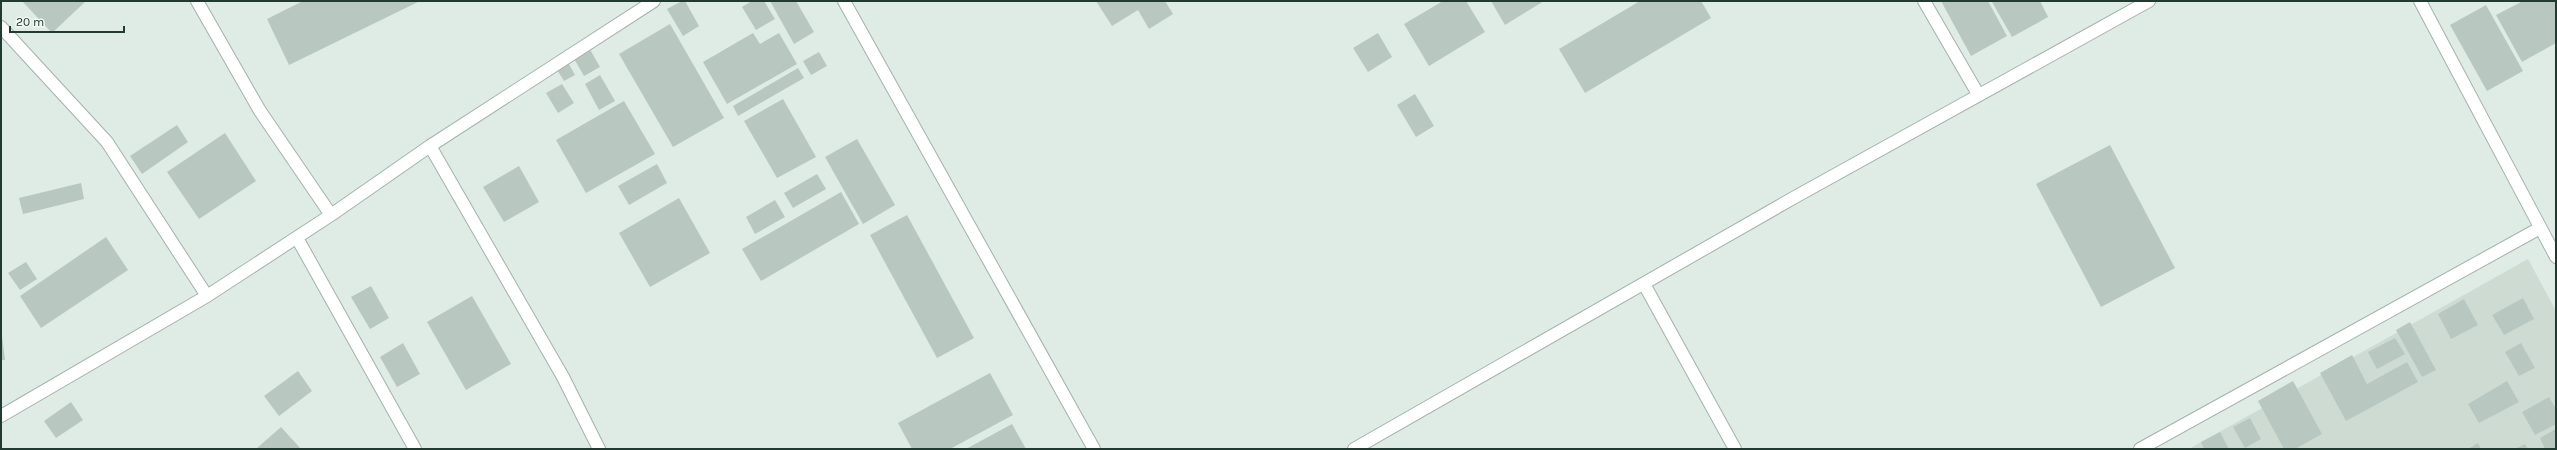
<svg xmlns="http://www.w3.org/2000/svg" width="2557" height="450" font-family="Karla,sans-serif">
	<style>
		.built { fill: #cddbd3 }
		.building { fill: #b8c8c0 }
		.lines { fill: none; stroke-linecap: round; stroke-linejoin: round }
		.street-casing { stroke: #a2b3ab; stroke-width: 14 }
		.street { stroke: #fff; stroke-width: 12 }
	</style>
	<rect width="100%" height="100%" fill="#dfebe5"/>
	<path class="built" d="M 2528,259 L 2556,311 L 2556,449 L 2189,449 Z"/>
	<path class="building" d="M 22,1 L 84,1 L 85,2 L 52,33 Z
		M 303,1 L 420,1 L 289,65 L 267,19 Z
		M 682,1 L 685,1 L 699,26 L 683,36 L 667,9 Z
		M 752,1 L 764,1 L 775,19 L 756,30 L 742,7 Z
		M 770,1 L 796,1 L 814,32 L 794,44 Z
		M 1096,1 L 1165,1 L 1173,14 L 1149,29 L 1138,10 L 1112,26 Z
		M 1443,1 L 1466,1 L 1485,32 L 1429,66 L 1404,24 Z
		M 1491,1 L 1544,1 L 1505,25 Z
		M 1640,1 L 1701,1 L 1711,18 L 1585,93 L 1559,49 Z
		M 1941,1 L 1988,1 L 2007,36 L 1971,56 Z
		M 1995,1 L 2040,1 L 2048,17 L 2012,37 L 1992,2 Z
		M 2523,1 L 2556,1 L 2556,43 L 2522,62 L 2496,15 Z
		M 2486,5 L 2523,71 L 2487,91 L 2450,25 Z
		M 670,24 L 724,118 L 673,147 L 619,54 Z
		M 753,33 L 760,44 L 779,33 L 797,64 L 727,104 L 703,62 Z
		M 1378,33 L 1392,57 L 1368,72 L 1353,48 Z
		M 588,46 L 600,67 L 584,76 L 572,55 Z
		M 819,52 L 827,66 L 811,75 L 803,61 Z
		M 566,59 L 575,75 L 564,81 L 554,65 Z
		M 798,68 L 804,78 L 738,116 L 733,106 Z
		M 600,75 L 615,101 L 599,110 L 585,84 Z
		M 562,84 L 574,103 L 558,113 L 546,93 Z
		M 1415,94 L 1434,126 L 1416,137 L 1397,105 Z
		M 783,99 L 816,157 L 777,178 L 744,121 Z
		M 624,101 L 655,154 L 586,193 L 556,140 Z
		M 177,125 L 188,142 L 142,174 L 130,156 Z
		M 225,133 L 256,181 L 199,219 L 167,172 Z
		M 857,139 L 895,205 L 863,224 L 825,157 Z
		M 2110,145 L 2175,268 L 2101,307 L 2036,184 Z
		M 657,164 L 667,183 L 629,205 L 618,186 Z
		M 519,166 L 539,202 L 504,222 L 483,187 Z
		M 817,174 L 826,189 L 793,208 L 784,193 Z
		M 81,183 L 84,199 L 23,214 L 19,198 Z
		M 841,192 L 859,224 L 761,281 L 742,249 Z
		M 679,198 L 710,253 L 650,287 L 619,233 Z
		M 775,200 L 785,217 L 755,234 L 746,217 Z
		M 907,215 L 974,338 L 937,358 L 870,235 Z
		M 106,237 L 128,270 L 41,328 L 20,296 Z
		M 26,262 L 37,279 L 20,290 L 8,273 Z
		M 371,286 L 389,318 L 370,329 L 351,297 Z
		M 472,296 L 511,364 L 466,390 L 427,322 Z
		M 2523,298 L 2534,319 L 2504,335 L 2492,315 Z
		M 2464,299 L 2478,325 L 2451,339 L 2438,314 Z
		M 2410,322 L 2436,370 L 2422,377 L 2396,330 Z
		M 1,328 L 5,360 L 1,360 Z
		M 2395,338 L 2405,354 L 2377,369 L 2368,352 Z
		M 403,343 L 420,374 L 397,387 L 380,357 Z
		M 2521,343 L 2535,368 L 2519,376 L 2505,352 Z
		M 2352,355 L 2367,384 L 2407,362 L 2418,382 L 2346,421 L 2320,373 Z
		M 298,371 L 312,391 L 279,416 L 264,396 Z
		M 990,373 L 1013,415 L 950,449 L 912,449 L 898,423 Z
		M 2293,381 L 2322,434 L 2295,449 L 2284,449 L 2258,401 Z
		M 2507,381 L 2519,402 L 2479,423 L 2468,404 Z
		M 2549,397 L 2556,409 L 2556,424 L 2535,435 L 2522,412 Z
		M 71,402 L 83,420 L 56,438 L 44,421 Z
		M 2250,418 L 2261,439 L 2245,448 L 2233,427 Z
		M 1012,424 L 1026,449 L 966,449 Z
		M 281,427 L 301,449 L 256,449 Z
		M 2556,429 L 2556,449 L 2545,449 L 2540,438 Z
		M 2220,432 L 2229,449 L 2204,449 L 2201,442 Z
		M 2478,443 L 2481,449 L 2468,449 Z
		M 2525,444 L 2528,449 L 2515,449 Z"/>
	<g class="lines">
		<g class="street-casing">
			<path id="street" d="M 197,1 L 260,111 L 331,215
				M 844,1 L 1094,449
				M 1924,1 L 1978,94
				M 2420,1 L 2556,257
				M 1,27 L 107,142 L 207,296
				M 430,146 L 563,377 L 599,449
				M 297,238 L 415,449
				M 1644,284 L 1735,449
				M 1,416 L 207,296 L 331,215 L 430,146 L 654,1
				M 1354,449 L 1795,197 L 2149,1
				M 2140,449 L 2540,228"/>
		</g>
		<use href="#street" class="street"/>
	</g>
	<rect width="2557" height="450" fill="none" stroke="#203b31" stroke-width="4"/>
	<path d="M10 26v6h114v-6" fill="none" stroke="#203b31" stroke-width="2"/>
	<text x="16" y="26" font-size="12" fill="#203b31" stroke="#f0f7f3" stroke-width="3" paint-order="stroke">20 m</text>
</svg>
